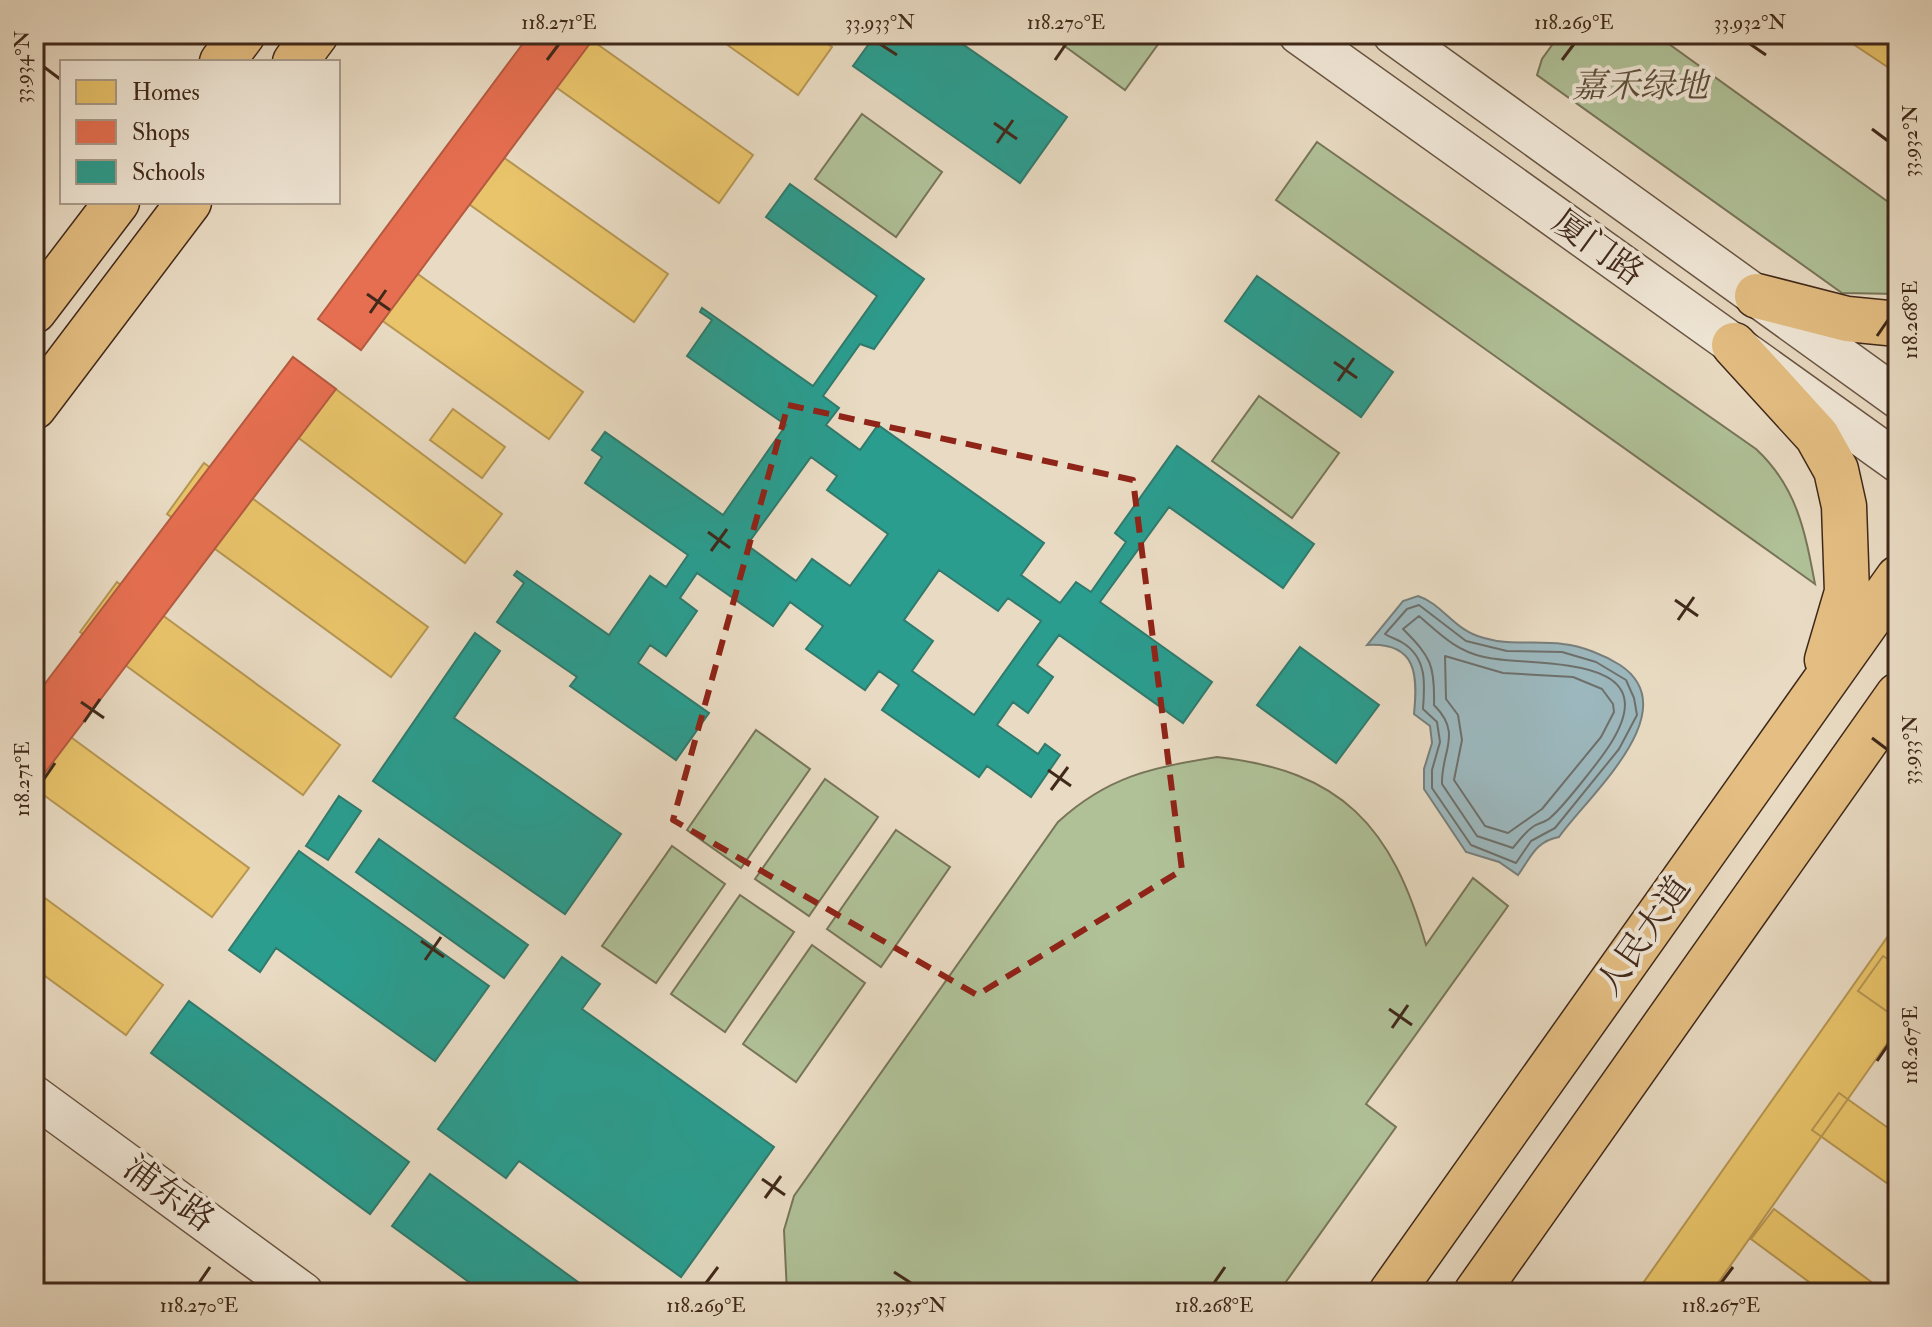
<svg xmlns="http://www.w3.org/2000/svg" width="1932" height="1327" font-family="'IM FELL Double Pica','Noto Serif SC',serif">
	<style>
		.green { fill: #b0c198; stroke: #787559; stroke-width: 2 }
		.water { fill: #9cb8be; stroke: #777f7c; stroke-width: 2 }
		.homes { fill: #e9c46a; stroke: #b69652; stroke-width: 2 }
		.shops { fill: #e76f51; stroke: #b55a40; stroke-width: 2 }
		.schools { fill: #2a9d8f; stroke: #317a6c; stroke-width: 2; fill-rule: evenodd }
		.lines { fill: none; stroke-linecap: round; stroke-linejoin: round }
		.shore { stroke: #6e706c; stroke-width: 2 }
		.minor-casing { stroke: #6a5644; stroke-width: 43 }
		.major-casing { stroke: #40291a; stroke-width: 47 }
		.minor { stroke: #f1e8d8; stroke-width: 40 }
		.major { stroke: #e4be82; stroke-width: 44 }
		.marked { fill: none; stroke: #8f2418; stroke-width: 6; stroke-dasharray: 16 10; stroke-linejoin: round }
		.ticks { fill: none; stroke: #40291a; stroke-width: 3 }
		.labels { text-anchor: middle; dominant-baseline: central; stroke-width: 8; stroke-linejoin: round; paint-order: stroke }
		.park-label { font-size: 34px; font-style: italic; fill: #5c4f3a; stroke: #f1e8d8 }
		.street-label { font-size: 34px; fill: #40291a; stroke: #f1e8d8 }
		.neatline { fill: none; stroke: #40291a; stroke-width: 3 }
		.ticks-label { font-size: 20px; text-anchor: middle; fill: #40291a }
	</style>
	<rect width="100%" height="100%" fill="#e9dbc3"/>
	<filter id="stains"><feTurbulence type="fractalNoise" baseFrequency=".0025" numOctaves="4"/><feColorMatrix values="0 0 0 0 .2 0 0 0 0 .09 0 0 0 0 .02 0 0 0 .5 -.17"/></filter>
	<radialGradient id="worn" r=".72"><stop offset=".6" stop-color="#630" stop-opacity="0"/><stop offset="1" stop-color="#630" stop-opacity=".3"/></radialGradient>
	<path class="green" d="M 1048,34 L 1161,34 L 1164,36 L 1125,90 Z
		M 1560,34 L 1655,34 L 1898,209 L 1898,294 L 1842,293 L 1537,75 L 1542,59 Z
		M 862,114 L 942,172 L 896,237 L 815,179 Z
		M 1317,142 L 1756,449 C 1797,487 1805,531 1815,584 L 1276,200 Z
		M 1259,396 L 1339,453 L 1292,518 L 1212,461 Z
		M 756,730 L 810,769 L 741,868 L 687,830 Z
		M 1217,757 C 1342,771 1392,826 1426,945 L 1473,878 L 1508,906 L 1366,1104 L 1396,1127 L 1278,1293 L 787,1293 L 784,1230 L 794,1196 L 1058,822 C 1107,777 1152,767 1217,757 Z
		M 825,779 L 878,817 L 809,916 L 755,879 Z
		M 896,830 L 950,867 L 881,967 L 827,929 Z
		M 672,846 L 725,884 L 656,983 L 602,946 Z
		M 740,895 L 794,932 L 725,1032 L 671,994 Z
		M 812,945 L 865,983 L 796,1082 L 743,1044 Z"/>
	<path class="water" d="M 1418,596 C 1443,604 1453,630 1484,638 C 1510,646 1536,640 1563,644 C 1582,646 1604,655 1620,665 C 1688,710 1588,796 1559,837 C 1536,841 1531,857 1518,875 L 1499,862 L 1466,852 L 1424,789 L 1424,769 L 1432,743 L 1430,726 L 1414,714 C 1418,675 1417,642 1367,645 L 1403,601 Z"/>
	<path class="homes" d="M 533,34 L 583,34 L 753,155 L 719,203 L 515,58 Z
		M 712,34 L 813,34 L 832,47 L 798,95 Z
		M 1838,34 L 1898,34 L 1898,74 Z
		M 465,130 L 668,274 L 634,322 L 431,177 Z
		M 380,247 L 583,392 L 549,439 L 346,295 Z
		M 293,357 L 502,514 L 465,563 L 256,406 Z
		M 453,409 L 505,447 L 482,478 L 430,440 Z
		M 204,463 L 428,627 L 391,677 L 167,514 Z
		M 117,582 L 340,745 L 303,795 L 80,632 Z
		M 34,710 L 249,868 L 212,917 L 34,788 Z
		M 34,890 L 163,985 L 126,1035 L 34,968 Z
		M 1898,922 L 1898,1028 L 1711,1293 L 1636,1293 Z
		M 1883,956 L 1898,966 L 1898,1019 L 1858,991 Z
		M 1839,1093 L 1898,1135 L 1898,1191 L 1812,1130 Z
		M 1774,1209 L 1886,1293 L 1824,1293 L 1751,1239 Z"/>
	<path class="shops" d="M 530,34 L 597,34 L 361,350 L 318,319 Z
		M 293,357 L 336,389 L 34,787 L 34,698 Z"/>
	<path class="schools" d="M 876,34 L 948,34 L 1067,117 L 1020,183 L 853,66 Z
		M 790,184 L 924,279 L 874,349 L 860,344 L 823,396 L 839,408 L 826,425 L 860,450 L 878,425 L 1044,543 L 1021,575 L 1060,603 L 1076,582 L 1091,592 L 1126,542 L 1115,533 L 1177,446 L 1314,544 L 1283,588 L 1169,507 L 1100,602 L 1212,682 L 1183,723 L 1059,635 L 1037,665 L 1053,677 L 1028,713 L 1013,702 L 997,725 L 1038,754 L 1045,744 L 1060,755 L 1031,797 L 987,766 L 979,777 L 882,710 L 899,685 L 879,671 L 865,690 L 806,649 L 823,626 L 790,602 L 773,626 L 697,573 L 680,598 L 697,611 L 666,656 L 650,645 L 638,663 L 709,713 L 676,760 L 570,686 L 577,677 L 497,622 L 524,583 L 514,575 L 517,571 L 609,635 L 650,576 L 666,587 L 688,555 L 585,483 L 602,457 L 592,450 L 605,432 L 723,515 L 786,425 L 687,356 L 712,320 L 700,312 L 702,308 L 813,386 L 877,296 L 766,217 ZM 811,457 L 837,476 L 827,490 L 888,534 L 850,586 L 812,559 L 796,581 L 747,545 ZM 939,570 L 998,611 L 1008,598 L 1041,621 L 974,715 L 912,671 L 933,641 L 904,620 Z
		M 1257,276 L 1393,372 L 1361,417 L 1225,321 Z
		M 475,633 L 500,651 L 454,718 L 621,834 L 565,914 L 373,781 Z
		M 1300,647 L 1379,705 L 1336,763 L 1257,705 Z
		M 339,796 L 361,811 L 328,860 L 306,846 Z
		M 379,839 L 528,945 L 504,978 L 356,872 Z
		M 299,851 L 489,986 L 435,1061 L 276,948 L 260,972 L 229,950 Z
		M 562,957 L 600,984 L 582,1009 L 774,1147 L 681,1277 L 519,1161 L 506,1178 L 438,1129 Z
		M 189,1001 L 409,1162 L 370,1214 L 151,1053 Z
		M 430,1174 L 593,1293 L 484,1293 L 392,1226 Z"/>
	<g class="lines">
		<path class="shore" d="M 1419,605 L 1466,641 L 1507,651 L 1562,652 L 1596,662 L 1626,680 L 1634,698 L 1637,715 L 1619,749 L 1555,828 L 1531,841 L 1516,863 L 1471,845 L 1432,788 L 1432,770 L 1440,742 L 1437,722 L 1423,709 C 1425,684 1427,658 1403,643 C 1397,639 1391,638 1385,634 L 1407,609 Z
			M 1419,616 C 1440,634 1456,651 1484,657 C 1530,668 1669,650 1611,743 C 1601,759 1564,806 1550,818 C 1546,822 1539,823 1534,826 C 1525,832 1520,839 1513,848 L 1477,836 L 1442,784 C 1441,751 1463,734 1434,705 C 1435,665 1431,657 1403,629 Z
			M 1445,656 L 1503,673 L 1573,677 L 1602,689 L 1613,704 L 1614,712 L 1601,737 L 1542,809 L 1508,833 L 1485,826 L 1454,780 L 1462,740 L 1458,715 L 1446,699 Z"/>
		<g class="minor-casing">
			<path id="minor" d="M 1299,34 L 1898,462
				M 1393,34 L 1898,398
				M 34,1096 L 303,1293"/>
		</g>
		<g class="major-casing">
			<path id="major" d="M 222,62 L 243,34
				M 295,62 L 316,34
				M 1757,296 L 1847,319 L 1898,324
				M 34,311 L 117,202
				M 1734,345 L 1817,436 L 1836,470 L 1844,506 L 1847,592 L 1827,660
				M 34,407 L 189,202
				M 1391,1293 L 1898,578
				M 1476,1293 L 1898,695"/>
		</g>
		<use href="#minor" class="minor"/>
		<use href="#major" class="major"/>
	</g>
	<path class="marked" d="M 788,405 L 1133,480 L 1182,870 L 977,995 L 673,820 Z"/>
	<path class="ticks" d="M 880,44 L 897,55M 1750,44 L 1766,55M 547,60 L 559,44M 1055,60 L 1066,44M 1562,60 L 1574,44M 44,67 L 60,79M 994,123 L 1017,139M 1872,129 L 1888,141M 997,143 L 1013,120M 367,294 L 390,310M 370,313 L 386,290M 1877,336 L 1888,320M 1334,362 L 1357,378M 1338,381 L 1354,358M 708,532 L 730,548M 711,551 L 727,529M 1675,600 L 1698,616M 1678,620 L 1694,597M 81,702 L 104,718M 84,722 L 100,699M 1872,738 L 1888,750M 1048,770 L 1071,786M 44,779 L 55,763M 1051,790 L 1068,767M 421,941 L 444,957M 425,960 L 441,937M 1389,1009 L 1412,1025M 1392,1028 L 1408,1005M 1877,1061 L 1888,1045M 762,1179 L 785,1195M 765,1198 L 781,1176M 894,1272 L 911,1283M 199,1283 L 210,1267M 706,1283 L 718,1267M 1214,1283 L 1225,1267M 1721,1283 L 1733,1267"/>
	<g class="labels">
		<g class="park-label">
			<text x="1640" y="86">嘉禾绿地</text>
		</g>
		<g class="street-label">
			<text transform="translate(1598 248) rotate(36)">厦门路</text>
			<text transform="translate(1644 936) rotate(-55)">人民大道</text>
			<text transform="translate(169 1194) rotate(36)">浦东路</text>
		</g>
	</g>
	<rect width="1932" height="1327" fill="none" stroke="#e9dbc3" stroke-width="88"/>
	<rect x="60" y="60" width="280" height="144" fill="#f1e8d8" stroke="#aa9c8c" stroke-width="2"/>
	<rect x="76" y="80" width="40" height="24" fill="#e9c46a" stroke="#aa9c8c" stroke-width="2"/>
	<text x="132" y="100" font-size="24" fill="#40291a">Homes</text>
	<rect x="76" y="120" width="40" height="24" fill="#e76f51" stroke="#aa9c8c" stroke-width="2"/>
	<text x="132" y="140" font-size="24" fill="#40291a">Shops</text>
	<rect x="76" y="160" width="40" height="24" fill="#2a9d8f" stroke="#aa9c8c" stroke-width="2"/>
	<text x="132" y="180" font-size="24" fill="#40291a">Schools</text>
	<rect x="44" y="44" width="1844" height="1239" class="neatline"/>
	<g class="ticks-label">
		<text x="559" y="29">118.271°E</text>
		<text x="880" y="29">33.933°N</text>
		<text x="1066" y="29">118.270°E</text>
		<text x="1574" y="29">118.269°E</text>
		<text x="1750" y="29">33.932°N</text>
		<text transform="translate(22 67) rotate(-90)" y="7">33.934°N</text>
		<text transform="translate(1910 141) rotate(-90)" y="7">33.932°N</text>
		<text transform="translate(1910 320) rotate(-90)" y="7">118.268°E</text>
		<text transform="translate(1910 750) rotate(-90)" y="7">33.933°N</text>
		<text transform="translate(22 779) rotate(-90)" y="7">118.271°E</text>
		<text transform="translate(1910 1045) rotate(-90)" y="7">118.267°E</text>
		<text x="199" y="1312">118.270°E</text>
		<text x="706" y="1312">118.269°E</text>
		<text x="911" y="1312">33.935°N</text>
		<text x="1214" y="1312">118.268°E</text>
		<text x="1721" y="1312">118.267°E</text>
	</g>
	<rect width="100%" height="100%" filter="url(#stains)"/>
	<rect width="100%" height="100%" fill="url(#worn)"/>
</svg>
